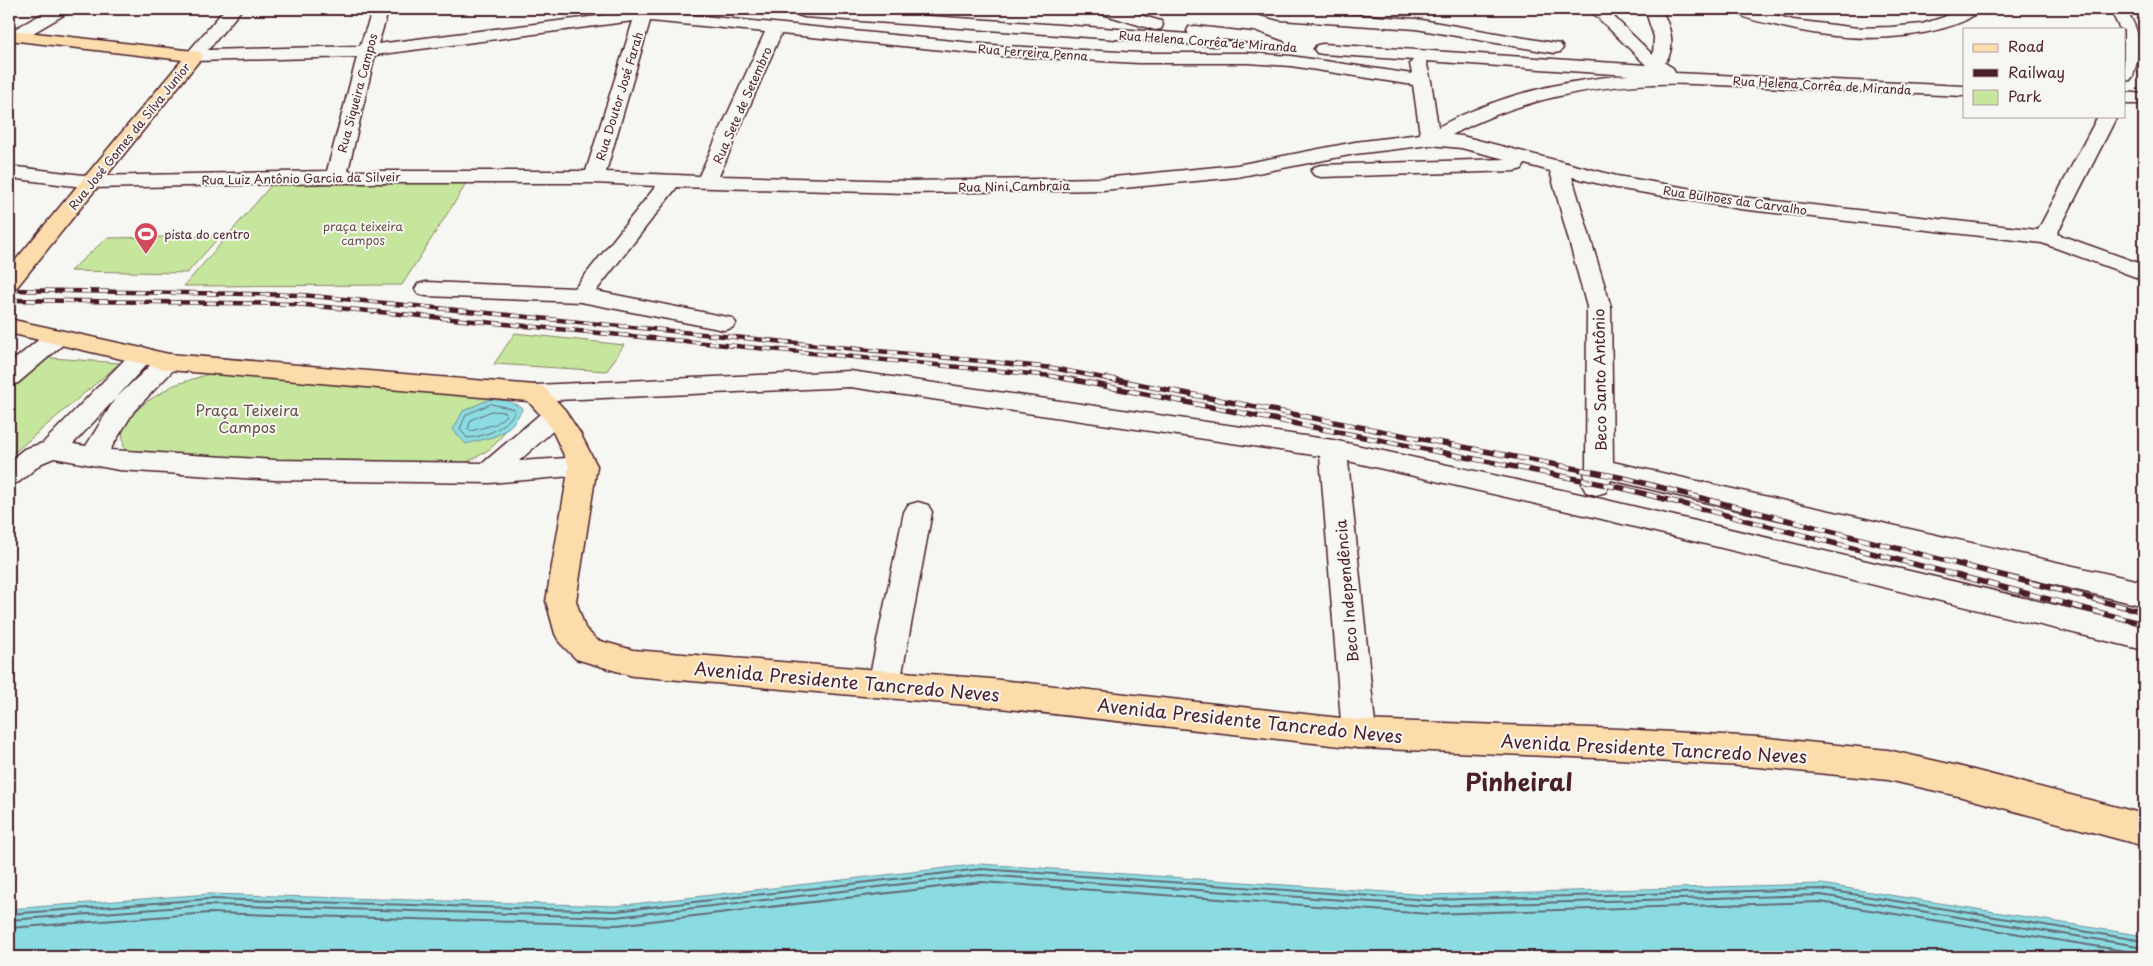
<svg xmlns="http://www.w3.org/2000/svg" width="2153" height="966" font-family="'Playpen Sans',sans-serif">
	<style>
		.green { fill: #c6e59d; stroke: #888264 }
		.water { fill: #8bdce2; stroke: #719099 }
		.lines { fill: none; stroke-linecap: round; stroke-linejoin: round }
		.shore-far1 { stroke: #646b74; stroke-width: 1 }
		.shore { stroke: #646b74; stroke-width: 2 }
		.minor-casing { stroke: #4a1f2b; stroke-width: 3 }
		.major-casing { stroke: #4a1f2b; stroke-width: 3 }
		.minor { fill: #f6f6f2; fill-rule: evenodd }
		.major { fill: #fddcac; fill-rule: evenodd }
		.rail-far1-casing { stroke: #4a1f2b; stroke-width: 4.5 }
		.rail-casing { stroke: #4a1f2b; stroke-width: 5.5 }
		.rail-far1 { stroke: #f6f6f2; stroke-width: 3; stroke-dasharray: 9; stroke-linecap: butt }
		.rail { stroke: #f6f6f2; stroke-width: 4; stroke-dasharray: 11; stroke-linecap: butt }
		.labels { text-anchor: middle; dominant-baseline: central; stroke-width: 4; stroke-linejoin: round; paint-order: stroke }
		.far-street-label { font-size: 12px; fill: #4a1f2b; stroke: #f6f6f2 }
		.far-park-label { font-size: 12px; fill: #695048; stroke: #f6f6f2 }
		.far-poi-label { font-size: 12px; fill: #4a1f2b; stroke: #f6f6f2; text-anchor: start }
		.street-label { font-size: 15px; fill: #4a1f2b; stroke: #f6f6f2 }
		.park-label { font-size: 15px; fill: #695048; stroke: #f6f6f2 }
		.near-street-label { font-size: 18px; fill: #4a1f2b; stroke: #f6f6f2 }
		.near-district-label { font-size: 24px; font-weight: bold; fill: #4a1f2b; stroke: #f6f6f2 }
	</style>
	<rect width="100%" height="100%" fill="#f6f6f2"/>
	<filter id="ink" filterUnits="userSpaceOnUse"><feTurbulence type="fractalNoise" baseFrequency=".02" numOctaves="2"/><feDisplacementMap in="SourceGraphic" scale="10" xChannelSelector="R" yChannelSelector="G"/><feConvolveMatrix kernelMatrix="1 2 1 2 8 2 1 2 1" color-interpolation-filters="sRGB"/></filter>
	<g filter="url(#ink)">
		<path class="green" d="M 466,180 L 463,189 L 402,285 L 184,286 L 274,182 Z
			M 220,236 L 187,273 L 70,271 L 107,238 Z
			M 515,333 L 624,345 L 607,371 L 494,364 Z
			M 39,357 L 120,363 L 9,457 L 9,384 Z
			M 212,373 L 494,397 L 508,410 C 510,447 475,458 447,471 L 137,458 L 124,448 L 122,431 L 132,415 L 146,402 L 174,385 Z"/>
		<path class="water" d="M 490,399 L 508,401 L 523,408 C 507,437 495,436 466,444 L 453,430 L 463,411 Z
			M 981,864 L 1429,895 L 1821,884 L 2144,936 L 2144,957 L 9,957 L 9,909 L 209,894 L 616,906 Z"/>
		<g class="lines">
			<path class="shore-far1" d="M 491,404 L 514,409 L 515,412 C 504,429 487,436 467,438 L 460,429 L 466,415 Z
				M 492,411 L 505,412 L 506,415 L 496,424 L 471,431 L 468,429 L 471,420 Z"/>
			<path class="shore" d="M 9,914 L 209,899 L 616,911 L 981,869 L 1429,900 L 1821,889 L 2144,941
				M 9,920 L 209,905 L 616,917 L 981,875 L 1429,906 L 1821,895 L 2144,947
				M 9,928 L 209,913 L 617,925 L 982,882 L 1429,914 L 1820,902 L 2144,954"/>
			<g class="minor-casing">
				<path id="minor" d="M 51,9 L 71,9 L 69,12 L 21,40 L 9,40 L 9,32 Z
					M 225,9 L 242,9 L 208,50 L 360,46 L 373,9 L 389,9 L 378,44 L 636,11 L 637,9 L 653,9 L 653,11 L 1003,46 L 1139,53 L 1247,53 L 1291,56 L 1412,74 L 1410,64 L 1413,60 L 1323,54 L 1317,53 L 1314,49 L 1317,45 L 1323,44 L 1646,65 L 1589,9 L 1606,9 L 1653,55 L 1654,37 L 1645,9 L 1661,9 C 1670,26 1677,46 1665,63 L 1673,68 L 1675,73 L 1964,86 L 1964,96 L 1694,84 C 1611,81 1525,96 1452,135 L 1462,136 L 1617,176 L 1740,197 L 2038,230 L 2098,116 L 2117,116 L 2057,234 L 2144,265 L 2144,280 L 2042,243 L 1740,209 L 1616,188 L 1572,177 L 1611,307 L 1613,462 L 2144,582 L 2144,606 L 1611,480 L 1606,492 L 1596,495 L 1586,492 L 1582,485 L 1586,468 L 1587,307 L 1550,171 L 1525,164 L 1522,169 L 1515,171 L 1321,177 L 1314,175 L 1311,171 L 1314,167 L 1321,165 L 1505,159 L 1461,148 L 1430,145 L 1355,154 L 1237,177 L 1103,190 L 907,193 L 677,187 L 596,291 L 732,318 L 736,323 L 732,328 L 724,330 L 581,302 L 426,296 L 418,294 L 415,289 L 418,284 L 426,282 L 575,288 L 656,186 L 594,183 L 336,183 L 91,188 L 9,178 L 9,166 L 91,176 L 327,171 L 357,57 L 194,61 L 188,60 L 185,56 L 188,52 ZM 633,21 L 586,171 L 348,171 L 375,55 ZM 650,21 L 765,32 L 699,176 L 606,172 ZM 781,34 L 1003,56 L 1139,63 L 1247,63 L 1291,66 L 1413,85 L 1420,134 L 1355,142 L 1237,165 L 1103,178 L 907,181 L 719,176 ZM 1426,61 L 1628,75 C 1563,80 1496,96 1438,127 L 1431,81 Z
					M 798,9 L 828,9 L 1189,34 L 1187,31 L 1189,27 L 1195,26 L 1258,33 L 1283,42 L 1286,46 L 1283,50 L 1277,51 L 1255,43 L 1222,39 L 1224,41 L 1221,45 L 1215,46 L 804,17 L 798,15 L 796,12 Z
					M 1094,9 L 1119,9 L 1161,21 L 1163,25 L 1161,29 L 1155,30 L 1096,12 Z
					M 1248,9 L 1275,9 L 1416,19 L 1554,43 L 1560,44 L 1563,48 L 1560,52 L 1554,53 L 1416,29 L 1280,20 L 1250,12 Z
					M 1733,9 L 1755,9 L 1793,20 L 1858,28 L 1891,27 L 1922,24 L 1944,17 L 1960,9 L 1980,9 C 1973,19 1955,25 1944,28 C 1887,44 1827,39 1771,24 C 1760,22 1739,18 1733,9 Z
					M 2110,9 L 2126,9 C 2142,36 2142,46 2133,76 L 2130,80 L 2124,81 L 2124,29 L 2120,29 Z
					M 2124,92 L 2144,94 L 2144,104 L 2124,104 Z
					M 57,330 L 66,332 L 69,337 L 66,342 L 18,383 L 9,385 L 9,364 L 48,332 Z
					M 143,347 L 152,350 L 155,355 L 116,398 L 160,356 L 169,354 L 178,356 L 181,362 L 134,411 L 110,450 L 275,460 L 483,463 L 546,409 L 555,406 L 564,409 L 568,415 L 564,421 L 519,461 L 583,457 L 593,459 L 597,466 L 593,473 L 583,475 L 490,483 L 275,480 L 119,470 L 54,458 L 42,463 L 19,482 L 9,485 L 9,461 L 24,449 L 43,443 L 134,350 ZM 115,399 L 86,446 L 73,444 Z
					M 850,371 L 1333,440 L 1589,496 L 2144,626 L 2144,650 L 1589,516 L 1348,461 L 1376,734 L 1371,744 L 1359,748 L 1347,744 L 1342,734 L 1320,456 L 850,387 L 535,401 L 526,399 L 522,393 L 526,387 L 535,385 Z
					M 918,502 L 928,505 L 932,512 L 900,684 L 895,693 L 884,697 L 873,693 L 868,684 L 904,512 L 908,505 Z"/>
			</g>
			<g class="major-casing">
				<path id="major" d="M 9,30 L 194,51 L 200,52 L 203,56 L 17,287 L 9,289 L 9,268 L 182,60 L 9,40 Z
					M 9,319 L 169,354 L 535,385 L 544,387 L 564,409 L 580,433 L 597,466 L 576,601 L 585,628 L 597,640 L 633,650 L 991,679 L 1359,720 L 1620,729 L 1758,737 L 1888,750 L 1958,766 L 2144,814 L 2144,846 L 1958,796 L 1888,780 L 1758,767 L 1620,759 L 1359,748 L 991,707 L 633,676 L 576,659 L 560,643 L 555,634 L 546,601 L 569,466 L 554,434 L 546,421 L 528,401 L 169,370 L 9,333 Z"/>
			</g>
			<use href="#minor" class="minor"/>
			<use href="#major" class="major"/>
			<g class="rail-far1-casing">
				<path id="rail-far1" d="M 9,290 L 302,295 L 1053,368 L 1113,380
					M 9,300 L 295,304 L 1052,376 L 1070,380"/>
			</g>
			<g class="rail-casing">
				<path id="rail" d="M 1064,378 L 1622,488 L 2144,624
					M 1106,378 L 1624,478 L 2144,612"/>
			</g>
			<use href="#rail-far1" class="rail-far1"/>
			<use href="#rail" class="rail"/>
		</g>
	</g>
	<defs>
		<g id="stadium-pin" transform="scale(1.25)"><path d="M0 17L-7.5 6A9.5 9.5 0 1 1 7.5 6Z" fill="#d1495b" stroke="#f6f6f2"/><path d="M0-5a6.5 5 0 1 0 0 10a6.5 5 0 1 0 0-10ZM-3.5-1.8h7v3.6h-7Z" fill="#fff"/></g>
	</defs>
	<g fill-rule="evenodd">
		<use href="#stadium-pin" x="146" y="234"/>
	</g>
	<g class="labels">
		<g class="far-street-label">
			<text transform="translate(1208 41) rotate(4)">Rua Helena Corrêa de Miranda</text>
			<text transform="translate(1033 52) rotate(4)">Rua Ferreira Penna</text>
			<text transform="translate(1822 85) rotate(3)">Rua Helena Corrêa de Miranda</text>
			<text transform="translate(357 93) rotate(-75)">Rua Siqueira Campos</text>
			<text transform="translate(619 96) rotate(-73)">Rua Doutor José Farah</text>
			<text transform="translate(742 105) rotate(-66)">Rua Sete de Setembro</text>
			<text transform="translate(129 136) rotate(-51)">Rua José Gomes da Silva Junior</text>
			<text transform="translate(301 178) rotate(-1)">Rua Luiz Antônio Garcia da Silveir</text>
			<text transform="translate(1014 186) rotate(-1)">Rua Nini Cambraia</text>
			<text transform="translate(1735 200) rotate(8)">Rua Bulhoes da Carvalho</text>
		</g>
		<g class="far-park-label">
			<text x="363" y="226">praça teixeira<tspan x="363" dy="14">campos</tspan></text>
		</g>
		<g class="far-poi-label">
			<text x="164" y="234">pista do centro</text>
		</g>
		<g class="street-label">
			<text transform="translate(1599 380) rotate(-91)">Beco Santo Antônio</text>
			<text transform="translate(1346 591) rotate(-95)">Beco Independência</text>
		</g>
		<g class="park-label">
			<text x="247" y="409">Praça Teixeira<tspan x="247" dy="17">Campos</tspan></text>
		</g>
		<g class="near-street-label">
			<text transform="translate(847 681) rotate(5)">Avenida Presidente Tancredo Neves</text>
			<text transform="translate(1250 720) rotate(6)">Avenida Presidente Tancredo Neves</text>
			<text transform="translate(1654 748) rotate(3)">Avenida Presidente Tancredo Neves</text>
		</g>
		<g class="near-district-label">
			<text x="1519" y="781">Pinheiral</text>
		</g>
	</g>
	<rect width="2153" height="966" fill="none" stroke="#f6f6f2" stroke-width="30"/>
	<rect x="15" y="15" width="2123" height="936" fill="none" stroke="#4a1f2b" stroke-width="2" filter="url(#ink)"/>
	<rect x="1963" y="28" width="162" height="90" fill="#f6f6f2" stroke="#b1a0a2"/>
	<rect x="1973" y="44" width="25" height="8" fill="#fddcac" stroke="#b1a0a2"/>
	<text x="2008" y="52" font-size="15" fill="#4a1f2b">Road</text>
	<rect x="1973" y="69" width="25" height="8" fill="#4a1f2b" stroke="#b1a0a2"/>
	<text x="2008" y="78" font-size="15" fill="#4a1f2b">Railway</text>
	<rect x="1973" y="90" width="25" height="15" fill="#c6e59d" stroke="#b1a0a2"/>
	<text x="2008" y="102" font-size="15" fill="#4a1f2b">Park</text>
</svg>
